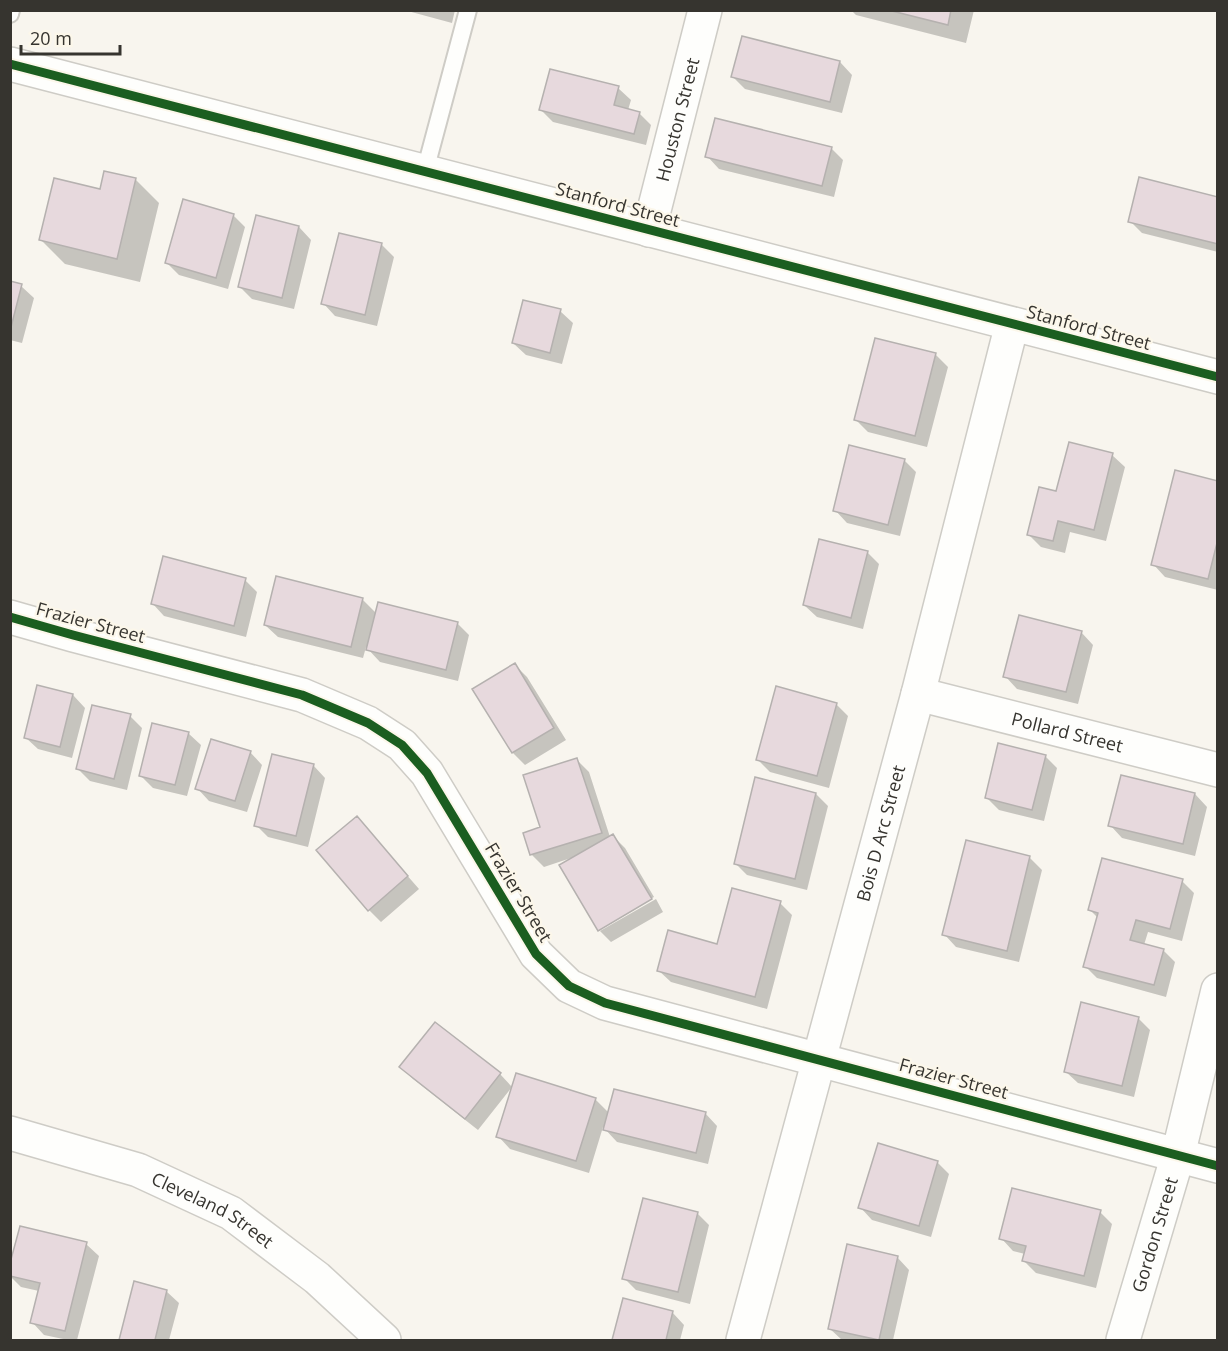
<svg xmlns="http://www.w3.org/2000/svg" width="1228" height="1351" font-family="'Open Sans',sans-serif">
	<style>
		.shadow { fill: #0003 }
		.building { fill: #e7d9dd; stroke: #b5b1af; stroke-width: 1.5 }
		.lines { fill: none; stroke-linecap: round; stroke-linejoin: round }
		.lane-casing { stroke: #ceccc6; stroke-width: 20 }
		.street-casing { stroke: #ceccc6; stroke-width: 36 }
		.secondary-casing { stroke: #ceccc6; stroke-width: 36 }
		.lane { stroke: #fefefc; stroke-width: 16 }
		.street { stroke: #fefefc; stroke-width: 33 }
		.secondary { stroke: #fefefc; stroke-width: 33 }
		.cycleway-casing { stroke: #fcf7ea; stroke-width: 13 }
		.cycleway { stroke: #1b5e20; stroke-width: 9 }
		.labels { text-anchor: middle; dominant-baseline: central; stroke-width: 4.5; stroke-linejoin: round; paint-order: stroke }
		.street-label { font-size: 18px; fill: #36342f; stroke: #fcf7ea }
	</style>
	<rect width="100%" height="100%" fill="#f8f5ee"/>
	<path class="shadow" d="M 404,10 L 455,10 L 452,23 Z
		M 851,10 L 974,10 L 966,43 L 856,15 Z
		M 840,62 L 852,75 L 842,113 L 745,89 L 733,77 Z
		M 618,88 L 631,100 L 628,110 L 639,113 L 651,125 L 646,145 L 553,122 L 541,110 Z
		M 831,148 L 843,160 L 834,197 L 719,169 L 707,156 Z
		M 135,179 L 159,203 L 140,282 L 65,264 L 41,240 L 101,191 Z
		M 1218,198 L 1218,252 L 1142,233 L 1130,221 Z
		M 233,215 L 245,227 L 228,289 L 179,275 L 167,263 Z
		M 258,217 L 299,227 L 311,240 L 294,309 L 252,299 L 240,287 Z
		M 382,245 L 394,257 L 377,326 L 335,316 L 323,303 Z
		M 10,283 L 21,286 L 34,298 L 22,343 L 10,340 Z
		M 560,311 L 573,323 L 562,364 L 526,355 L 513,343 Z
		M 935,354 L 948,367 L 927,447 L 868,432 L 856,420 Z
		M 1112,455 L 1125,467 L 1106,541 L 1070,532 L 1065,553 L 1041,547 L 1029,535 L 1058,493 Z
		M 904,460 L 916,472 L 900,536 L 847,523 L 835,510 Z
		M 1218,483 L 1218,590 L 1165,577 L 1153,564 Z
		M 867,552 L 879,564 L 863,629 L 817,617 L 804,605 Z
		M 245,580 L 257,592 L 246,637 L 164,616 L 152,603 Z
		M 362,599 L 377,614 L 457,623 L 469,635 L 458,681 L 380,662 L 366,647 L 363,658 L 278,637 L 265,625 Z
		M 1081,632 L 1093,645 L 1078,704 L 1017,689 L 1005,676 Z
		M 515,665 L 527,677 L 566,740 L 525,765 L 513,753 L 474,689 Z
		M 73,695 L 85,708 L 72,758 L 38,749 L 25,737 Z
		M 836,704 L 848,716 L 829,788 L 770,772 L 758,760 Z
		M 130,716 L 142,728 L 127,790 L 90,781 L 78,769 Z
		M 188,733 L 201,745 L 187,796 L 153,788 L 141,776 Z
		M 250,752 L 262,765 L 247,812 L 209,801 L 197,788 Z
		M 1045,756 L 1057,768 L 1044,821 L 999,810 L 986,797 Z
		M 577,760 L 589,772 L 610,837 L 613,836 L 625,848 L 654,897 L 600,927 L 600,931 L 656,899 L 663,912 L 611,942 L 599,930 L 571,858 L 544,867 L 532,855 L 525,834 L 542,828 Z
		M 313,765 L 325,778 L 308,847 L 268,837 L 256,825 Z
		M 1122,776 L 1195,794 L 1207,807 L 1195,856 L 1122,838 L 1110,825 Z
		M 816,794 L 828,806 L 807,890 L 747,875 L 735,863 Z
		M 357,818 L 419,889 L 381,922 L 369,910 Z
		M 1029,857 L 1042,870 L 1019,962 L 956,947 L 944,934 Z
		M 1182,881 L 1194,893 L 1182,941 L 1148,932 L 1144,945 L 1163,950 L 1175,962 L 1166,997 L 1097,978 L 1085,966 L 1098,918 L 1090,910 Z
		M 780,903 L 792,915 L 767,1009 L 671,982 L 658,970 L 718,946 Z
		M 1138,1018 L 1150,1030 L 1134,1097 L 1078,1083 L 1065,1071 Z
		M 401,1067 L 500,1074 L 512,1087 L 478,1130 L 413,1079 Z
		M 595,1099 L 609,1113 L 705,1113 L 717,1126 L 708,1164 L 617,1142 L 603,1127 L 589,1173 L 510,1149 L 498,1136 Z
		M 937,1162 L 949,1174 L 931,1237 L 872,1220 L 860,1207 Z
		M 1100,1212 L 1112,1224 L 1096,1288 L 1036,1273 L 1023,1260 L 1025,1254 L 1013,1251 L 1001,1238 Z
		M 697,1213 L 709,1225 L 690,1304 L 636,1290 L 624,1278 Z
		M 86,1244 L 99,1256 L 77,1340 L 68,1340 L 44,1335 L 32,1322 L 39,1291 L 21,1287 L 10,1276 L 10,1269 Z
		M 897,1257 L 909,1270 L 893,1340 L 842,1340 L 829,1328 Z
		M 135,1283 L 166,1291 L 179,1303 L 169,1340 L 120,1340 Z
		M 624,1300 L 672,1312 L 684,1325 L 680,1340 L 614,1340 Z"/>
	<path class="building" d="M 888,10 L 951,10 L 948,25 Z
		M 742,36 L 840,61 L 830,102 L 731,77 Z
		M 550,69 L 619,86 L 614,105 L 640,112 L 634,134 L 539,110 Z
		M 715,118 L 832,147 L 822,186 L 705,157 Z
		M 104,171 L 136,178 L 117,259 L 39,240 L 54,178 L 100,189 Z
		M 1139,177 L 1218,197 L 1218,244 L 1128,222 Z
		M 183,199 L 234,214 L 216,278 L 165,263 Z
		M 256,215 L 299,226 L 282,298 L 238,287 Z
		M 339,233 L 382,243 L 365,315 L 321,304 Z
		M 10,281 L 22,284 L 10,331 Z
		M 523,300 L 561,309 L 550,353 L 512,343 Z
		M 875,338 L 936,353 L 915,436 L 854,420 Z
		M 1069,442 L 1113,453 L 1094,530 L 1058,521 L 1053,541 L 1027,535 L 1039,487 L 1056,491 Z
		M 849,445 L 905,459 L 888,525 L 833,511 Z
		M 1175,470 L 1218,481 L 1218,539 L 1208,579 L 1151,565 Z
		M 819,539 L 868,551 L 851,618 L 803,605 Z
		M 163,556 L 246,578 L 234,626 L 151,604 Z
		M 276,576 L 363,598 L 351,647 L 264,625 Z
		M 378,602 L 458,622 L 446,670 L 366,650 Z
		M 1019,615 L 1082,631 L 1066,692 L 1003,677 Z
		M 515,663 L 554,728 L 512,753 L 472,689 Z
		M 37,685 L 73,694 L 60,747 L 24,738 Z
		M 776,686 L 837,703 L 817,776 L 756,760 Z
		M 92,705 L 131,714 L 114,779 L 76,769 Z
		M 152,723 L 189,732 L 175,785 L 139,776 Z
		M 211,739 L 251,751 L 235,801 L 195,789 Z
		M 998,743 L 1046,755 L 1032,810 L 985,798 Z
		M 272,754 L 314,764 L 296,836 L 254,826 Z
		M 577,758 L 602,833 L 530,855 L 523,833 L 540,827 L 523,775 Z
		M 1121,775 L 1195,793 L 1183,844 L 1108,826 Z
		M 755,777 L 816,793 L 795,879 L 734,864 Z
		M 357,816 L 408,876 L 368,911 L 316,850 Z
		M 613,834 L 652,899 L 598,931 L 559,865 Z
		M 966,840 L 1030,856 L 1007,951 L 942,935 Z
		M 1102,858 L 1183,879 L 1170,929 L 1136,920 L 1130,940 L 1164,949 L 1154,985 L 1083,967 L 1098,913 L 1088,910 Z
		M 732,888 L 781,901 L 755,997 L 657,971 L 668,930 L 717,944 Z
		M 1081,1002 L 1139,1017 L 1122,1086 L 1064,1072 Z
		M 435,1022 L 501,1073 L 465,1119 L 399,1067 Z
		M 516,1073 L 596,1098 L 576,1161 L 496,1137 Z
		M 614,1089 L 706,1112 L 696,1153 L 603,1130 Z
		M 878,1143 L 938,1161 L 919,1226 L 858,1208 Z
		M 1012,1188 L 1101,1210 L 1084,1276 L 1022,1261 L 1026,1246 L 999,1239 Z
		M 643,1198 L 698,1212 L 678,1292 L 622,1279 Z
		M 20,1226 L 87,1242 L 65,1331 L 30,1323 L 40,1283 L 10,1276 L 10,1263 Z
		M 847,1244 L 898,1256 L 879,1340 L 828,1329 Z
		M 134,1281 L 167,1290 L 155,1340 L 119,1340 Z
		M 623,1298 L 673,1311 L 666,1340 L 612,1340 Z"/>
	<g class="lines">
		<g class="lane-casing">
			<path id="lane" d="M 10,14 L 11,10
				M 425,171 L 468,10"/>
		</g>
		<g class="street-casing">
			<g id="street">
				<path id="s1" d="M 649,230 L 705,10"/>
				<path d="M 10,617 L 73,635 L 302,695 L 368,723 L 402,745 L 427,773 L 536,954 L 569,986 L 605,1003 L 1218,1166"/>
				<path id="s2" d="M 918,694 L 1218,770"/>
				<path id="s3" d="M 10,1133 L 138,1170 L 231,1213 L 317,1278 L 384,1340"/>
				<path id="s4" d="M 743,1340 L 918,694 L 1012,324"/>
				<path id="s5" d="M 1123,1340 L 1178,1155 L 1218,990"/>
			</g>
		</g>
		<g class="secondary-casing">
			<path id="secondary" d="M 10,64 L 1218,377"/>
		</g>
		<use href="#lane" class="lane"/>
		<use href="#street" class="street"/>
		<use href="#secondary" class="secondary"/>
		<g class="cycleway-casing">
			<path id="cycleway" d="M 10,64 L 1218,377
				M 10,617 L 73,635 L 302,695 L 368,723 L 402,745 L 427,773 L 536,954 L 569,986 L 605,1003 L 1218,1166"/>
		</g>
		<use href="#cycleway" class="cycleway"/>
	</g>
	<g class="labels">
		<g class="street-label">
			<text stroke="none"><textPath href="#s1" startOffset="114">Houston Street</textPath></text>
			<text transform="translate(618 204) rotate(15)">Stanford Street</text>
			<text transform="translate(1089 327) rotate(15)">Stanford Street</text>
			<text transform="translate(91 622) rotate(15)">Frazier Street</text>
			<text stroke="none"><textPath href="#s2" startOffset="154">Pollard Street</textPath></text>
			<text stroke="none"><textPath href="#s4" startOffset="525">Bois D Arc Street</textPath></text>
			<text transform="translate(519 892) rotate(59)">Frazier Street</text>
			<text transform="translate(954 1078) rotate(15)">Frazier Street</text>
			<text stroke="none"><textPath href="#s3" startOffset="218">Cleveland Street</textPath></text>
			<text stroke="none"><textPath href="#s5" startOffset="110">Gordon Street</textPath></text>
		</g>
	</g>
	<rect width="1228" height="1351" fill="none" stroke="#36342f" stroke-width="24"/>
	<path d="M21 45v9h99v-9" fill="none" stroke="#36342f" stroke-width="3"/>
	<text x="30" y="45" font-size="18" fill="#36342f" stroke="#fcf7ea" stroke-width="4.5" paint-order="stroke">20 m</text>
</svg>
